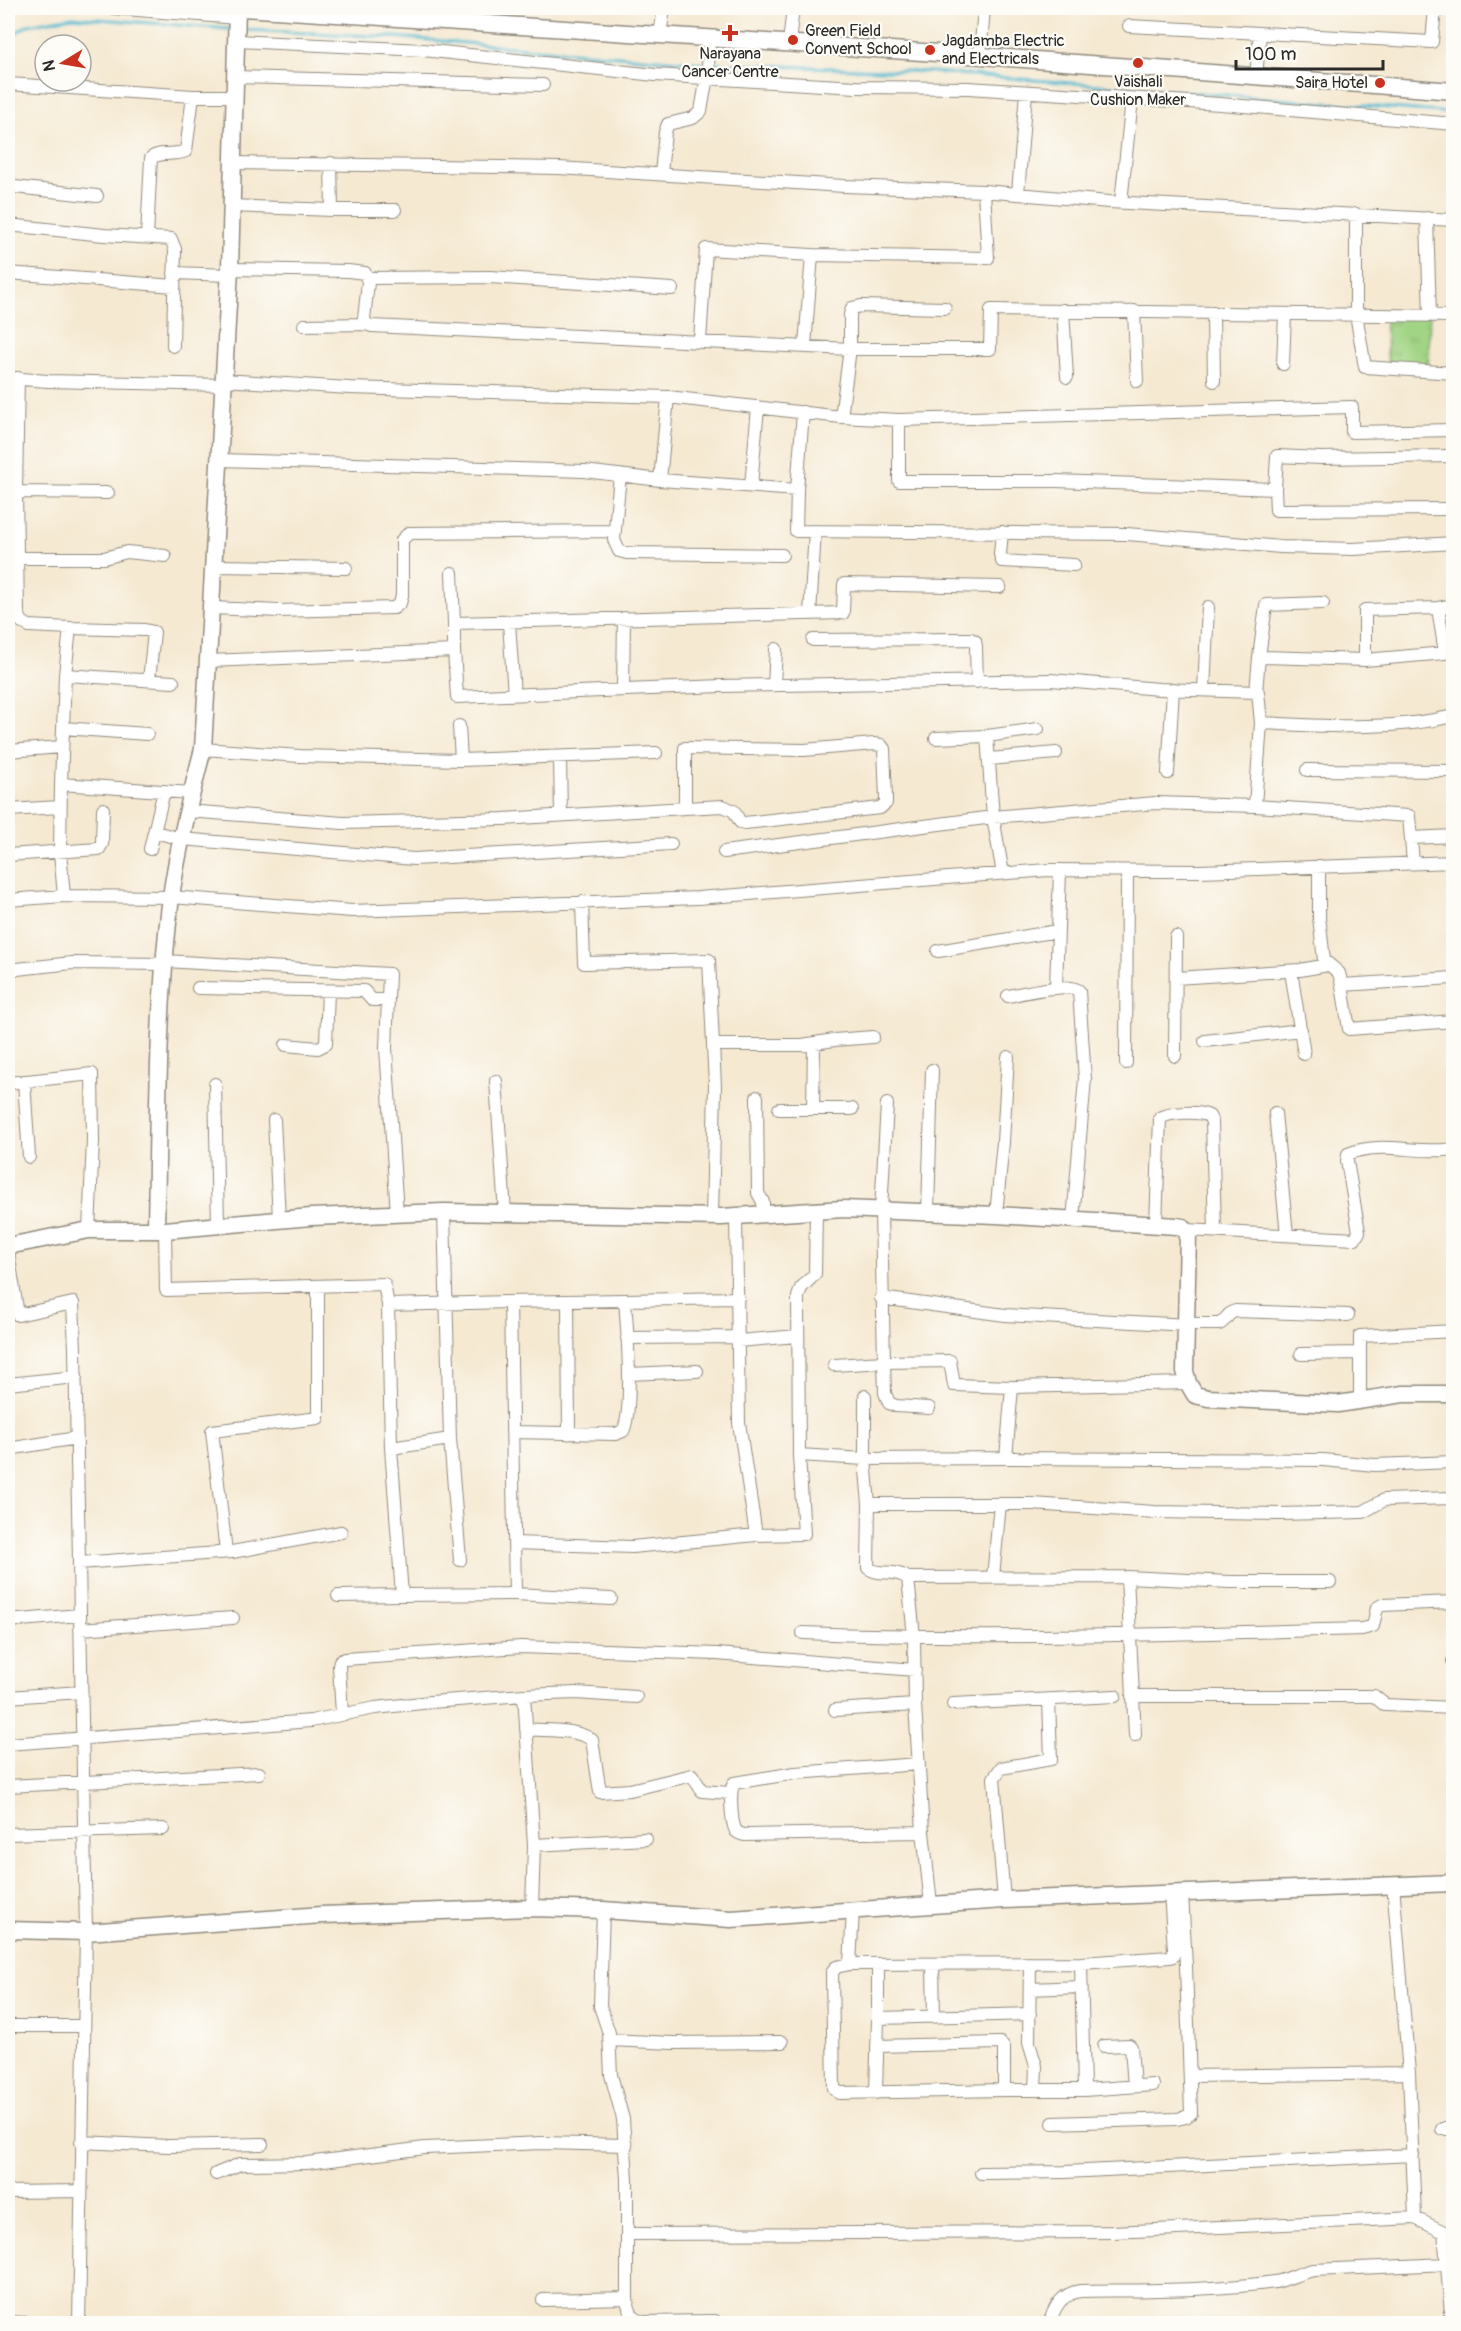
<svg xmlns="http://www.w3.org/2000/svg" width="1461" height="2331" font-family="Pangolin,sans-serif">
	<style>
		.park { fill: url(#park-tufts); stroke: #668058; stroke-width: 1.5 }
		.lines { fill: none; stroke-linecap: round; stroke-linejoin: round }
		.stream { stroke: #51b8cf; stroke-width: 3 }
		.street-casing { stroke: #908a7e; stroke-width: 14 }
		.secondary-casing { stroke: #908a7e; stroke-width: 19 }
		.street { stroke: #fff; stroke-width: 12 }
		.secondary { stroke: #fff; stroke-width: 16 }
		.poi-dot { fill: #c8321e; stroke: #fdfcf7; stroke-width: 2 }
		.labels { text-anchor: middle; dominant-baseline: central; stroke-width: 4.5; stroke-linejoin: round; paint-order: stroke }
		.poi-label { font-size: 16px; fill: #2b2b2b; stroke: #fdfcf7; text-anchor: start }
	</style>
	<defs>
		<pattern id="park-tufts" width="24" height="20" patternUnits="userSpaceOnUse" patternTransform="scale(1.5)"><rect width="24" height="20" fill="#a1d484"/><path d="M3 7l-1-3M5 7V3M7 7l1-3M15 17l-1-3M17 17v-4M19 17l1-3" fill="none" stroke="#8bb672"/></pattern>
	</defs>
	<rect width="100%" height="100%" fill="#fdfcf7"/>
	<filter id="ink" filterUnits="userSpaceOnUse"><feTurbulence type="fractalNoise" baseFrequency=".0167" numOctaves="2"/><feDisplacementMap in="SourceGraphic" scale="12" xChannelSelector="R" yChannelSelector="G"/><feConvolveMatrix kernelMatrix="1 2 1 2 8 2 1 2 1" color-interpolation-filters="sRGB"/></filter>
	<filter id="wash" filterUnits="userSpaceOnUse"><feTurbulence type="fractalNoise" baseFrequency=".008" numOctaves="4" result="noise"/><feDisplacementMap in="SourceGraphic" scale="24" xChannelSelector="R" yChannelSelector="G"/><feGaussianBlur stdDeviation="1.35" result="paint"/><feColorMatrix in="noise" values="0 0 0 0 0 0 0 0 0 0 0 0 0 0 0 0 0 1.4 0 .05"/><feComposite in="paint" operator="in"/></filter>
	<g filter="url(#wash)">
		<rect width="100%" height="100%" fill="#f5e9d2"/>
		<path class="park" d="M 1385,315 L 1430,316 L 1428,371 L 1388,368 Z"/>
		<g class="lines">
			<path class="stream" d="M 245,30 L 394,37 L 703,63
				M 8,38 L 28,25 L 72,17 L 230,29
				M 710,63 L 932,72 L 1454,113"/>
		</g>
	</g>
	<g filter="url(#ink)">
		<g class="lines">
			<g class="street-casing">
				<path id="street" d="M 113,8 L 237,18
					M 1453,8 L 1454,8
					M 1129,26 L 1432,42 L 1435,8
					M 660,35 L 664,8
					M 237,41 L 423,50 L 655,75 L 856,87 L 968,88 L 1220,104 L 1454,124
					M 789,43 L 793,8
					M 980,56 L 984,8
					M 1256,76 L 1260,33
					M 235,77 L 543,85
					M 8,84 L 193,96 L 234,96
					M 232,163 L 559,168 L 844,186 L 984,191 L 1109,202 L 1454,220
					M 661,174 L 665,132 L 668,124 L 693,118 L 701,111 L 708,71 L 709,38
					M 8,184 L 15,187 L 97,196
					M 1018,194 L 1026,92
					M 1121,202 L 1132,99
					M 231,206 L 332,210 L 331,163
					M 332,210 L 395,210
					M 1356,214 L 1356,314 L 1365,367 L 1454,373
					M 1427,218 L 1430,316
					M 8,225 L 104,235 L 171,239 L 175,249 L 173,346
					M 147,237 L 151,158 C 160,151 175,156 186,151 L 193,96
					M 230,269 L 348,271 L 365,273 L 368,282 L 364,319 L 366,324 L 372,326 L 850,349 L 990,349 L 991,310 L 1454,316
					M 8,273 L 174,286
					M 174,273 L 230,275
					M 368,278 L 490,277 L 672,289
					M 1063,310 L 1067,377
					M 1134,311 L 1137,381
					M 1213,312 L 1214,381
					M 304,325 L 366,324
					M 700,341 L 706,249 L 812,255
					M 805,346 L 812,255 L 988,258 L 984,191
					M 1283,364 L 1285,314
					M 8,378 L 48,381 L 223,385
					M 18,378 L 16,492 L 18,613 L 22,622 L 29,626 L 70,628 L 65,675 L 61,784
					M 223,380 L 349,388 L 668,397 L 841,417 L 899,420 L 1352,407 L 1352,432 L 1454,430
					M 803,412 L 797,490 L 796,531 L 1127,534 L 1281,547 L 1353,549 L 1454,543
					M 841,417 L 850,349 L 850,315 L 852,308 L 861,306 L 945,308
					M 899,420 L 899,481 L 1056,481 L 1275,489 L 1276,510 L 1454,509
					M 220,460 L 584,471 L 660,480 L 668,397
					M 620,475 L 614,540 L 619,551 L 627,553 L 782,555
					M 660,480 L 797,490
					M 751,486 L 758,407
					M 1275,489 L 1277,456 L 1321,458 L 1454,456
					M 16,492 L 108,493
					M 1002,532 L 1000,554 L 1002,561 L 1074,565
					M 17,558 L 104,558 L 127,552 L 165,556
					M 215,566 L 346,568
					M 452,573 L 454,623
					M 212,608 L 278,611 L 394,608 L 400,603 L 402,596 L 402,540 L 409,533 L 615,531
					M 810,614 L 815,531
					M 509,623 L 514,695
					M 70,628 L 145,630 L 154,632 L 149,680
					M 813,640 L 971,639 L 975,641 L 976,647 L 977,682
					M 454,651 L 457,697 L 721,686 L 1051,680 L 1159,689 L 1258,692 L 1261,723 C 1326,726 1389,731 1454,716
					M 1259,657 L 1266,605 L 1323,603
					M 1365,660 L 1365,610 L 1438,608 L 1454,605
					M 209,661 L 454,651 L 454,623 L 843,613 L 844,584 L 1000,587
					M 65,675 L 173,682
					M 774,685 L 776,649
					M 623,690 L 624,618
					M 1204,690 L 1208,607
					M 1256,692 L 1259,657 L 1365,660 L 1445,653 L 1438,608
					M 459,726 L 461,760
					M 63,728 L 147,734
					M 936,738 L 987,736
					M 203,749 L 300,756 L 461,760 L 656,753
					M 8,751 L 62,747
					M 560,758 L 561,815
					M 990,759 L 1056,753
					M 1307,770 L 1454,771
					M 1168,773 L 1173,689
					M 1255,806 L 1261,723
					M 8,810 L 60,807
					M 187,811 L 343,823 L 503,819 L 685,808 L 685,748 L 804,750 L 874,744 L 881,745 L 884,749 L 886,798 L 886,803 L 880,808 L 745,823 L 740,822 L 734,811 L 723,806 L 685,808
					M 155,832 L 182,839 L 414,859 L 671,844
					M 1412,838 L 1454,836
					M 150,849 L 164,791
					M 724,852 L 993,817 L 1156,803 L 1255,806 L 1409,816 L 1413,863
					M 8,855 L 99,849 L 102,844 L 103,809
					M 1319,866 L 1319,917 L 1324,960 L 1339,973 L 1342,985
					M 1003,874 L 993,817 L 987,736 L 1038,729
					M 64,896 L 60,852 L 61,784 L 191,793
					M 8,900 L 64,896 L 171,897 L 352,911 L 698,898 L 1048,870 L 1200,871 L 1454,862
					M 582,902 L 584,963 L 709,960 L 715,1086 L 712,1217
					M 938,951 L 1057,931
					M 165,961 L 389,974 L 386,1048 L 397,1214
					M 8,970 L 72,963 L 165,964
					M 1291,971 L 1304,1054
					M 1176,978 L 1300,970 L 1328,965
					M 198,988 L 364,991 L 372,1000 L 388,1000
					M 1056,988 L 1060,870
					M 1008,996 C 1023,993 1069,982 1079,991 L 1085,1079 L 1073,1220
					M 1453,1021 L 1349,1029 L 1342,985 L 1454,978
					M 1205,1041 L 1301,1030
					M 286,1045 L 318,1048 L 326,1044 L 328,991
					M 713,1045 L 802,1045 L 834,1040 L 873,1037
					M 1175,1056 L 1176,937
					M 1126,1063 L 1127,871
					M 24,1081 L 29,1157
					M 496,1081 L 505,1213
					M 8,1083 L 92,1074 L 93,1141 L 89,1230
					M 215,1084 L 218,1225
					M 757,1097 L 758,1193 L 763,1202 L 763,1214
					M 887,1104 L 881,1210 L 884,1362 L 950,1361 L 954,1385 L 1012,1387
					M 779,1109 L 852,1109
					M 813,1109 L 814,1044
					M 1275,1113 L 1287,1235
					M 274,1120 L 279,1219
					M 816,1211 L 815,1274 L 801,1288 L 798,1297 L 799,1455 L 865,1459 L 869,1504 L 868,1568 C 881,1577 891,1568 908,1578 L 914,1637 L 915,1705 L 923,1832 L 931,1904
					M 444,1212 L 450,1439 L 460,1560
					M 928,1212 L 932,1070
					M 996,1215 L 1003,1142 L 1008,1057
					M 736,1216 L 739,1423 L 756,1535
					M 1156,1225 L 1160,1118 C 1170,1112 1199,1111 1209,1116 L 1212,1122 L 1215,1231
					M 165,1230 L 166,1290 L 384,1284 L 388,1305
					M 1187,1230 L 1355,1239 L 1359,1232 L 1347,1161 L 1348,1154 C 1380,1140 1419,1155 1454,1149
					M 8,1252 L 18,1315 L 73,1303 L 75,1349 L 86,1932 L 79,2324
					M 881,1298 L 1005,1315 L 1188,1325
					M 568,1301 L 569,1434
					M 510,1302 L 515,1594 L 402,1595 L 391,1448 L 388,1305 Z
					M 510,1302 L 738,1298
					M 1188,1324 L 1219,1324 C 1227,1321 1227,1312 1236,1311 L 1348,1315
					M 627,1338 L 738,1337
					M 738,1341 L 798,1336
					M 1301,1354 L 1359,1353
					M 834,1365 L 884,1362 L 885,1393 L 889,1403 L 896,1406 L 929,1408
					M 629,1374 L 697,1371
					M 8,1384 L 76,1377
					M 865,1396 L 865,1459 L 1006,1458 L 1012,1387 L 1188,1383
					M 1360,1402 L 1360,1336 L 1454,1331
					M 512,1432 L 616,1434 L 623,1431 C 634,1411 627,1326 625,1300
					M 391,1448 L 450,1439
					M 8,1449 L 77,1438
					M 1006,1458 L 1323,1460 L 1375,1465 L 1454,1462
					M 869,1504 L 1032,1504 L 1155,1512 L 1279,1514 L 1363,1512 L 1384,1500 L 1454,1498
					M 515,1543 L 632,1547 L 756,1535 L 804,1534 L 799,1455
					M 226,1552 L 212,1431 L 318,1418 L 318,1286
					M 79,1563 L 232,1552 L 341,1532
					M 993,1577 L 1000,1504
					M 1127,1577 L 1229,1582 L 1330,1582
					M 908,1578 L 1127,1577 L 1135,1735
					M 515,1594 L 611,1599
					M 338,1596 L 402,1595
					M 8,1621 L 80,1615
					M 80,1629 L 233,1618
					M 803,1633 C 989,1640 1176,1634 1362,1629 L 1373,1626 L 1377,1608 L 1382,1605 L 1454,1602
					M 1453,1661 L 1454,1661
					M 524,1695 L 576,1693 L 636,1697
					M 1132,1696 L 1374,1696 L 1385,1705 L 1454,1708
					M 8,1697 L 81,1692
					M 953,1704 L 1115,1696
					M 835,1710 L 915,1705
					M 342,1714 L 339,1666 L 340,1661 L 345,1659 L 521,1647 L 717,1654 L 915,1670
					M 526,1729 C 546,1731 576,1728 592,1740 L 600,1792 L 630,1790 L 692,1775 L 702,1791 L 730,1793
					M 8,1744 L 311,1721 L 375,1708 L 431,1702 L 524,1695 L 534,1845 L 532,1908
					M 919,1764 L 795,1773 L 734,1783 C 729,1789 731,1823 736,1831 C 739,1834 741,1834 745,1835 L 923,1832
					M 8,1786 L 259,1773
					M 8,1834 L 163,1829
					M 534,1845 L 646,1839
					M 1393,1884 L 1409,2073 L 1415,2218 L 1444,2232 L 1452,2324
					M 1004,1900 L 994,1778 L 1001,1768 L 1051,1759 L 1049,1699
					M 603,1910 L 600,2006 L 609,2033 L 611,2075 L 623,2119 L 627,2179 L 627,2298 C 629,2311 631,2320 645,2322 L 715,2321
					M 1030,1963 L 1029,2043 L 1036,2066 L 1035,2090
					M 1081,1963 L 1084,2090
					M 850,1964 L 853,1910
					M 933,1964 L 934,2017
					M 1030,1989 L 1081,1987
					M 878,2018 L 878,1964
					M 8,2026 L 84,2026
					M 610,2040 L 672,2043 L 782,2042
					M 877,2046 L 1000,2043 L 1004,2047 L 1004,2090
					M 1104,2046 L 1129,2045 L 1131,2047 L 1134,2086
					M 1190,2076 L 1409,2073
					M 1153,2085 L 1084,2090 L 1004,2090 L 839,2093 L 834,2088 L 832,1973 L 836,1967 L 850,1964 L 1081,1963 L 1170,1957 L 1173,1956 L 1174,1949 L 1170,1893
					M 876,2093 L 878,2018 L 1030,2014
					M 1053,2123 L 1177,2119 L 1186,2117 L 1191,2113 L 1186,1966 L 1182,1893
					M 1442,2129 L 1454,2129
					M 81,2142 L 168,2146 L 262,2144
					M 981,2173 L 1065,2172 L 1413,2155
					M 216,2174 L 240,2164 L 307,2163 L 425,2148 L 542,2143 L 626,2145
					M 8,2192 L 81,2191
					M 627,2234 L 1113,2232 L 1415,2218
					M 543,2300 L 627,2298
					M 8,2322 L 49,2324
					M 1049,2324 C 1055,2306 1061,2294 1080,2291 C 1144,2290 1211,2291 1275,2282 C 1288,2280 1300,2272 1314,2270 L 1447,2264"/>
			</g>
			<g class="secondary-casing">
				<path id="secondary" d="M 243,8 L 969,55 L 1454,91
					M 156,1230 C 158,1119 157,1007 171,897 C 178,847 190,798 203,749 L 230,269 L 237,8
					M 8,1246 L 89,1230 L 165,1230 L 311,1217 L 444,1212 L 722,1217 L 843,1209 L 996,1215 L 1177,1226 L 1183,1227 L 1188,1234 L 1185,1371 L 1188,1383 L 1195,1395 L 1208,1398 L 1338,1404 L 1403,1394 L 1454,1394
					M 8,1930 L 86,1932 L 322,1915 L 532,1908 L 603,1910 L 731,1919 L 1004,1900 L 1454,1883"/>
			</g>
			<use href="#street" class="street"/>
			<use href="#secondary" class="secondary"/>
		</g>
	</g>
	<g class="poi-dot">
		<path d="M727 24h6v6h6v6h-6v6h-6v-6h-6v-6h6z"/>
		<circle cx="793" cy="40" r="6"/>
		<circle cx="930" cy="50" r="6"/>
		<circle cx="1138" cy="63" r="6"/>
		<circle cx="1380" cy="83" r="6"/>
	</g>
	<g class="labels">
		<g class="poi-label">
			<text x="805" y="31">Green Field<tspan x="805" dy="18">Convent School</tspan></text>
			<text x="942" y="41">Jagdamba Electric<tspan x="942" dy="18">and Electricals</tspan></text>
			<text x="730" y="54" text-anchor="middle">Narayana<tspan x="730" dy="18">Cancer Centre</tspan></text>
			<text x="1138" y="82" text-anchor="middle">Vaishali<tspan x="1138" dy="18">Cushion Maker</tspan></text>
			<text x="1368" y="83" text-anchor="end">Saira Hotel</text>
		</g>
	</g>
	<rect width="1461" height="2331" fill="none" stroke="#fdfcf7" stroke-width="30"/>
	<g transform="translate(63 63) rotate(259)"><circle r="28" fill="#fdfcf7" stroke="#a9a8a5" stroke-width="1.5"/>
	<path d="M0-4.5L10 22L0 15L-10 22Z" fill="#c8321e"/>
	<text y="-9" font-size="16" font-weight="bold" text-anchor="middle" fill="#2b2b2b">N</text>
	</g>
	<path d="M1236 60v9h147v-9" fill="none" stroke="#2b2b2b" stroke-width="3"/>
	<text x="1245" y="60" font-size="18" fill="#2b2b2b" stroke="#fdfcf7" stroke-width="4.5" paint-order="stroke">100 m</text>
</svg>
